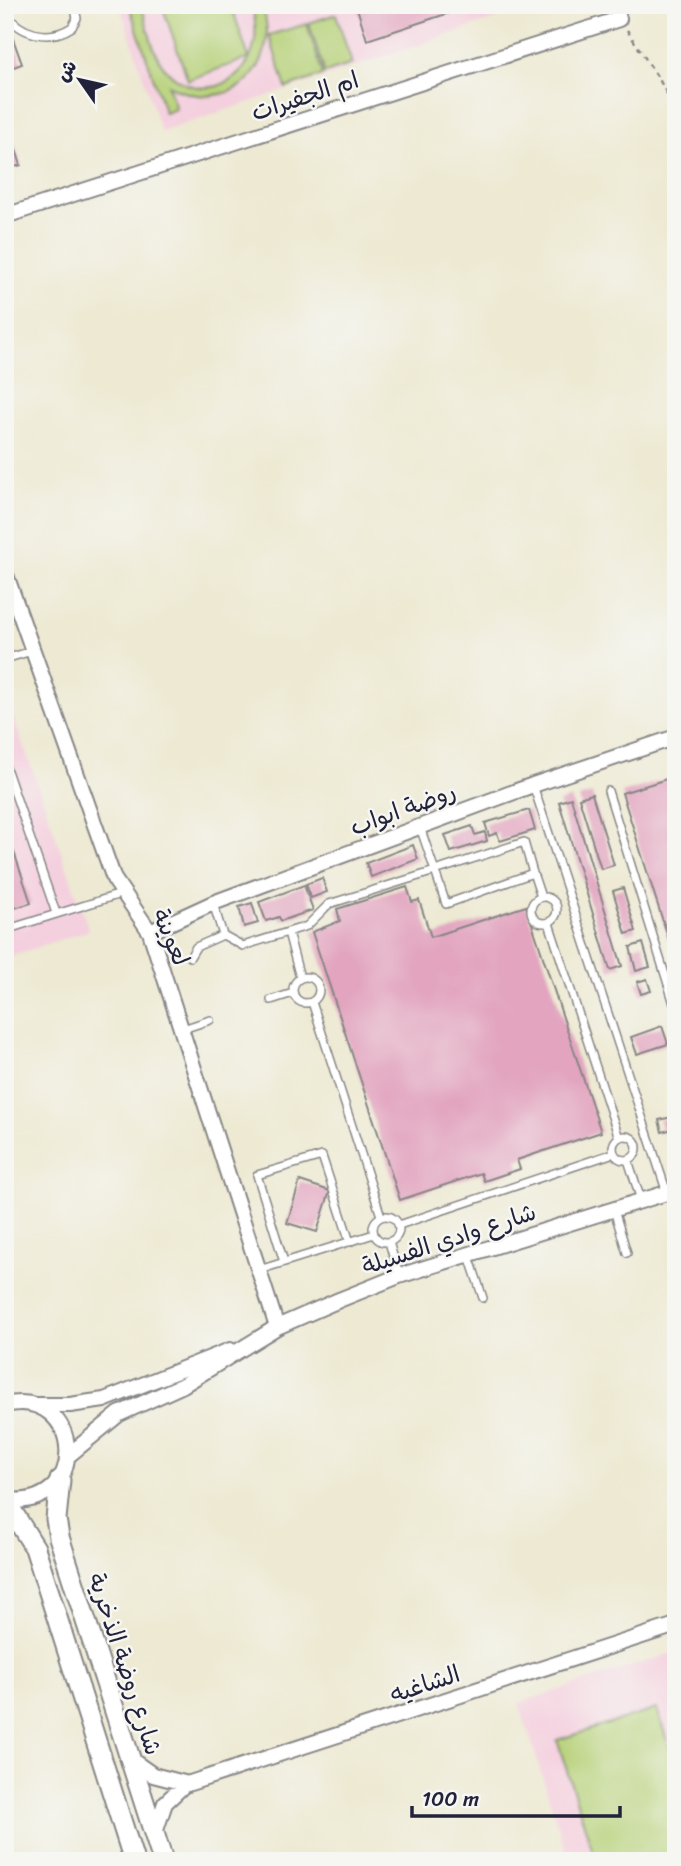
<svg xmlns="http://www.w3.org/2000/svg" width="681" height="1866" font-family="Sriracha,'Playpen Sans Arabic',sans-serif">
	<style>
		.built { fill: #f4cfde }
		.green { fill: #b5d076; stroke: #6c7958; stroke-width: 2 }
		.building { fill: #e2a4bf }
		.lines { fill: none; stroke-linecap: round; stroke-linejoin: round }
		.lane-casing { stroke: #888686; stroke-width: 10 }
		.street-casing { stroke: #888686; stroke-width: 18 }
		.secondary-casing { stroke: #888686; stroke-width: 23 }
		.path { stroke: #888686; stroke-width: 2.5; stroke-dasharray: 5 5; stroke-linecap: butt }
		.lane { stroke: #fff; stroke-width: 7 }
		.street { stroke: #fff; stroke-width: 14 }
		.secondary { stroke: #fff; stroke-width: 19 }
		.labels { text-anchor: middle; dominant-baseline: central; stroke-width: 5; stroke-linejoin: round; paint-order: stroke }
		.street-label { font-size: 24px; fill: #22223b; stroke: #f6f6f2 }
	</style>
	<rect width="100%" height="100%" fill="#f6f6f2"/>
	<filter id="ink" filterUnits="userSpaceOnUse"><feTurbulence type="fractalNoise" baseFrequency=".0143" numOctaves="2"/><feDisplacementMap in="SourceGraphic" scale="14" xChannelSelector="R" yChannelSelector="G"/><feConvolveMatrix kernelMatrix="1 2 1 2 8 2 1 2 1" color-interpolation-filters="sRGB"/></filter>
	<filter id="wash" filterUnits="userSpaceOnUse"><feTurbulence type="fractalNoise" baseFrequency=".00686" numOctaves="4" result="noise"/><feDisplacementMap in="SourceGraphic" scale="28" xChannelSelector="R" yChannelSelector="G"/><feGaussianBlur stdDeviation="1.57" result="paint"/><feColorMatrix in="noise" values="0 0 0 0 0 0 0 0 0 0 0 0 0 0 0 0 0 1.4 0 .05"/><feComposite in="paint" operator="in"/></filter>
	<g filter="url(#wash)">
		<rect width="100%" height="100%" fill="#ede9d2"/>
		<path class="built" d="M 120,5 L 536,5 L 161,132 Z
			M 5,693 L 89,930 L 5,958 Z
			M 676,1652 L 676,1861 L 569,1861 L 519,1703 Z"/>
		<path class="green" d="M 129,5 L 141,5 C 148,24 151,51 164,67 C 203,114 274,75 251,5 L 262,5 C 284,70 228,118 168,85 L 176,109 L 165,113 Z
			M 162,5 L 231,5 L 249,58 L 188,80 Z
			M 336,14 L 352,64 L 325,73 L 309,23 Z
			M 307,24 L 323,75 L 286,88 L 269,35 Z
			M 657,1709 L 676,1769 L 676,1861 L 596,1861 L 557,1740 Z"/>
		<g id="blocks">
			<path class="building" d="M 356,5 L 453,5 L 455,11 L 367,40 Z
				M 12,36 L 22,64 L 5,70 L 5,38 Z
				M 5,116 L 21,165 L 5,170 Z
				M 676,776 L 676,958 L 675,959 L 622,793 Z
				M 592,794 L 614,865 L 601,869 L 579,798 Z
				M 571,798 L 622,966 L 610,970 L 559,802 Z
				M 529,810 L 535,830 L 500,841 L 497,833 L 489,836 L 485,823 Z
				M 5,825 L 31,903 L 5,911 Z
				M 472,826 L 475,835 L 485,832 L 487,841 L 451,852 L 445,835 Z
				M 413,845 L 418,859 L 371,877 L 366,863 Z
				M 322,878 L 327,892 L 311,898 L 306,884 Z
				M 304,885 L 313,910 L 281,921 L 279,917 L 266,921 L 259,902 Z
				M 407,887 L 412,902 L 419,900 L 431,937 L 526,906 L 601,1132 L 517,1160 L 520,1169 L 484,1181 L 481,1173 L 400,1200 L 312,932 L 340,921 L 337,909 Z
				M 623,888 L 636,931 L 626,934 L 613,891 Z
				M 252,903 L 258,923 L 244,927 L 239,907 Z
				M 643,943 L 650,967 L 636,971 L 630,947 Z
				M 647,979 L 651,991 L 641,994 L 637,982 Z
				M 662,1026 L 668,1044 L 637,1054 L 631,1037 Z
				M 676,1116 L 676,1128 L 662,1132 L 659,1120 Z
				M 300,1181 L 330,1191 L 317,1232 L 287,1223 Z"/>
		</g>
	</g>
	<g filter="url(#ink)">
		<use href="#blocks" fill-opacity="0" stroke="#888686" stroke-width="2"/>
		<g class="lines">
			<g class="lane-casing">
				<path id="lane" d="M 5,12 C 20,35 49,42 72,27 L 77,18 L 74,5
					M 5,659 L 32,651
					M 5,765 L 56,913
					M 533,785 L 667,1193
					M 608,791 L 676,1010
					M 420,827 L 435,871 L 524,842 L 533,873
					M531 910a13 13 0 1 1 26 0a13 13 0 1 1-26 0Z
					M 213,903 L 223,935 L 243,946 L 307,926 L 329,904 L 435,871 L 446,904 L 533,873 L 541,897
					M 549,923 L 619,1138
					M 5,930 L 124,893
					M 288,932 L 300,978
					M 190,957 L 196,947 L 223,935
					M293 990a13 13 0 1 1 26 0a13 13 0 1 1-26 0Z
					M 271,1000 L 293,993
					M 312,1002 L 381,1216
					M 183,1029 L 210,1020
					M613 1148a12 12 0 1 1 24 0a12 12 0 1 1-24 0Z
					M 628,1160 L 641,1200
					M 614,1210 L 627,1253
					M373 1229a13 13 0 1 1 26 0a13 13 0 1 1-26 0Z
					M 399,1225 L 614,1153
					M 389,1242 L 399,1276
					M 469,1256 L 483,1298
					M 284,1262 L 257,1175 L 322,1156 L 350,1242
					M 259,1270 L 374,1234"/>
			</g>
			<g class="street-casing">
				<path id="street" d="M 5,216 L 619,19 L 615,5
					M 5,572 L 114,879 L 150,932 L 277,1327
					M 150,932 L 213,903 L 533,785 L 676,737
					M 5,1405 C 82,1386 94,1510 5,1500
					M 35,1405 L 70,1405 L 104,1400 L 230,1350
					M 69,1455 L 119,1414 L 183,1385 L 277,1327 L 339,1300 L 399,1276 L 676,1190
					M 130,1759 L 153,1775 L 188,1784
					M 155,1833 L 165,1803 L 184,1785 L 676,1625"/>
			</g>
			<g class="secondary-casing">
				<path id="secondary" d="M 60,1480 L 56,1519 L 59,1537 L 163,1861
					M 5,1500 L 35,1548 L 134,1861"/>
			</g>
			<path class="path" d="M 627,30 L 660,81 L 676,111"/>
			<use href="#lane" class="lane"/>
			<use href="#street" class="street"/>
			<use href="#secondary" class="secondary"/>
		</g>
	</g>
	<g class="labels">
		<g class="street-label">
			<text transform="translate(305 96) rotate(-18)">ام الجفيرات</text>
			<text transform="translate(403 809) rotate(-20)">روضة ابواب</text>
			<text transform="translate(171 937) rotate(67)">لعوينة</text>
			<text transform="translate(449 1239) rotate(-18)">شارع وادي الفسيلة</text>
			<text transform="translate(125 1664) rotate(72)">شارع روضة الذخرية</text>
			<text transform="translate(425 1684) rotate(-18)">الشاغيه</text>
		</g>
	</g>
	<rect width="681" height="1866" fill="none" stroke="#f6f6f2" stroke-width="28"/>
	<g transform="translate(80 80) rotate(304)" stroke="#f6f6f2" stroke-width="5" paint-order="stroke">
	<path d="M0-5L12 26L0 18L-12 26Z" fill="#22223b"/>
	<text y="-10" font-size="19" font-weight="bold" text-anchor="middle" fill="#22223b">ش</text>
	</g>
	<path d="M412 1806v10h208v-10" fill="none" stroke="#22223b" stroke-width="3.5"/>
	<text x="422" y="1806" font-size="21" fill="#22223b" stroke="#f6f6f2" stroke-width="5" paint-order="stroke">100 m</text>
</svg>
